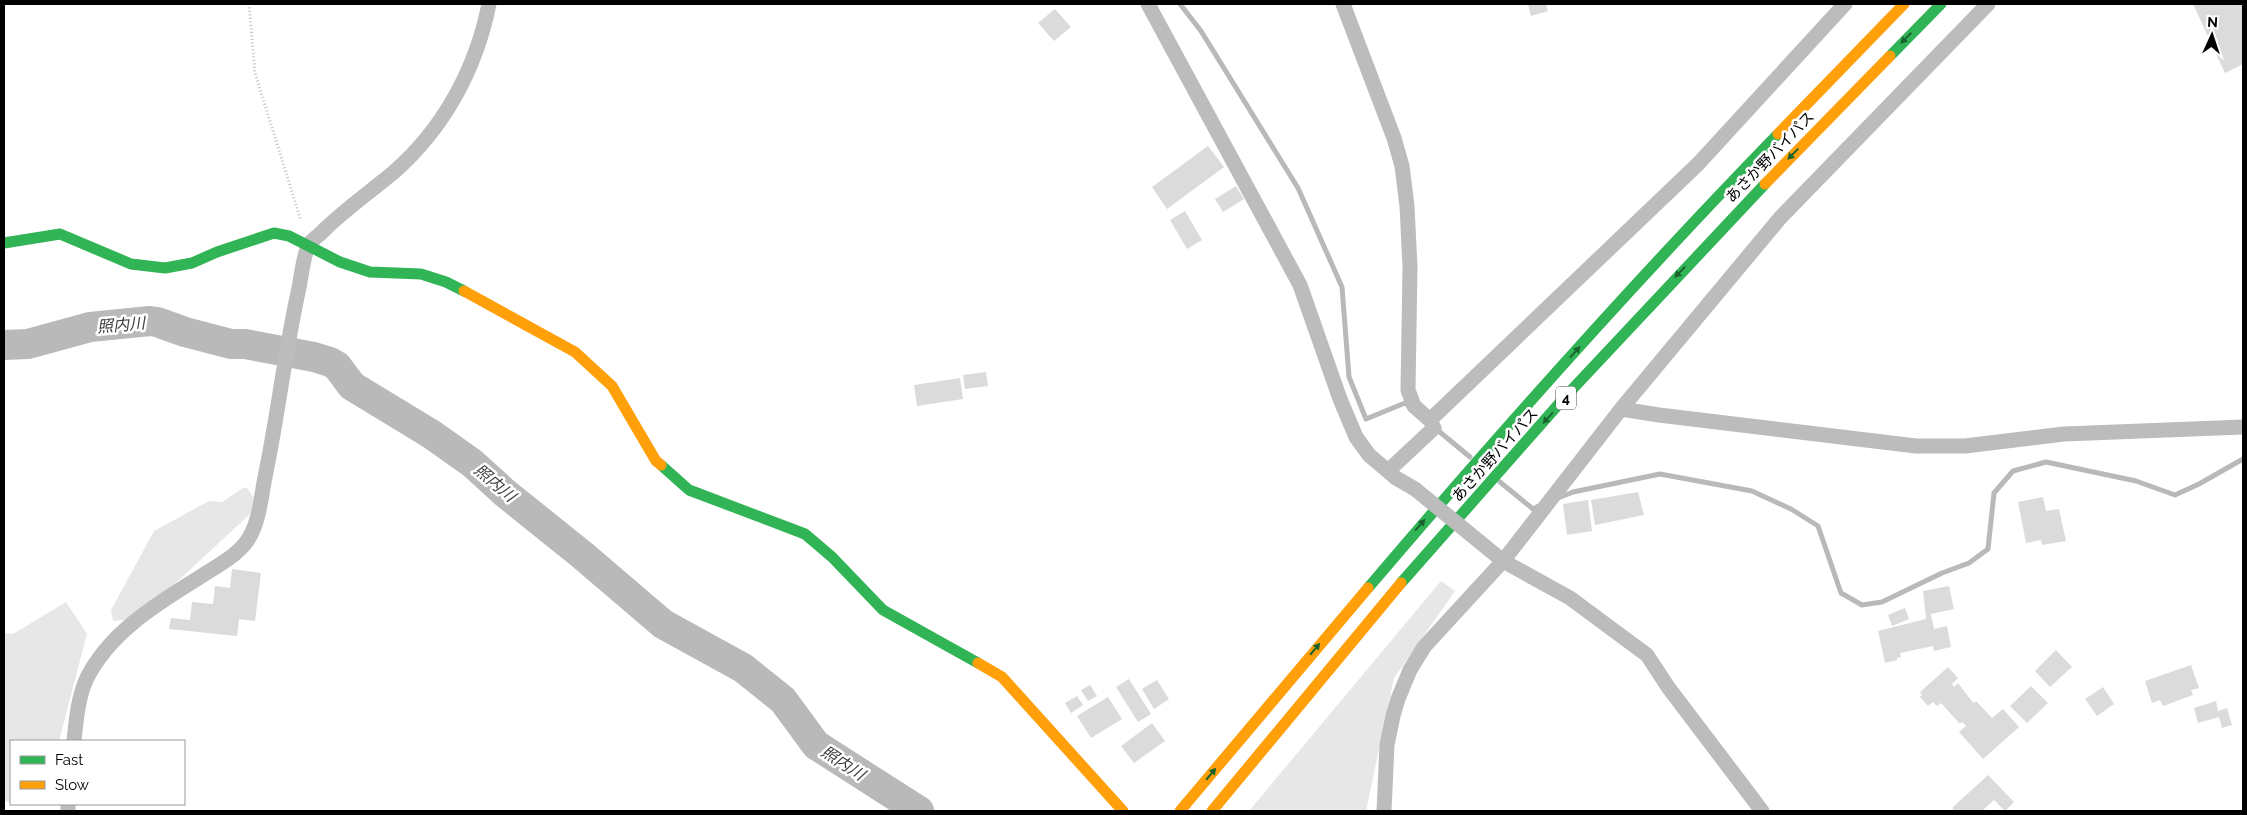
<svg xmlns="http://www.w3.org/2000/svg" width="2247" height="815" font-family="Raleway,'Noto Sans JP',sans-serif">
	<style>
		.green { fill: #e7e7e7 }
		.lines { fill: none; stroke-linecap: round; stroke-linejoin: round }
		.stream { stroke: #b9b9b9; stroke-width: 5 }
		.river { stroke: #b9b9b9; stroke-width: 30 }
		.building { fill: #dbdbdb }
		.path { stroke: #c2c2c2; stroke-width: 3; stroke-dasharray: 1 2.5; stroke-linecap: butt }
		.street { stroke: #bcbcbc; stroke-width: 15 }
		.fast { stroke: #30b455; stroke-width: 11 }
		.slow { stroke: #ff9f0a; stroke-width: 11 }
		.street-bridge { stroke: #bcbcbc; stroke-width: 15 }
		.oneway { fill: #1a632f }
		.labels { text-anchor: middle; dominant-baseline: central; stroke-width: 5; stroke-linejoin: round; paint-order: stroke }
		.shield { fill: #fff; stroke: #4c4c4c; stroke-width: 1 }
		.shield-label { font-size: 14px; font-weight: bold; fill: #000 }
		.street-label { font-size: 15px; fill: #000; stroke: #fff }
		.water-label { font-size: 16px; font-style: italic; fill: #3c3c3c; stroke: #fff }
	</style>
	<rect width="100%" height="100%" fill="#fff"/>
	<path class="green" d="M 243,488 L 247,488 L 254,498 L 250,514 L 137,619 L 113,621 L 111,610 L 154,531 L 209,501 L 222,502 Z
		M 1441,581 L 1455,591 L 1394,678 L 1366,811 L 1249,811 Z
		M 66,602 L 87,634 L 59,741 L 11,741 L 11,802 L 4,801 L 4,633 L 13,634 Z"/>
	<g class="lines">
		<path class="stream" d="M 1180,4 L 1201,31 L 1298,188 L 1342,287 L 1349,377 L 1366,419 L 1405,403 L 1409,406
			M 1435,428 L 1470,457
			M 1500,482 L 1533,509 L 1539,506
			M 1558,498 L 1573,492 L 1660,474 L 1752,491 L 1791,509 L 1818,526 L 1841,593 L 1862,605 L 1882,602 L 1942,573 L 1969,563 L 1988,549 L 1994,493 L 2013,471 L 2046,462 L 2136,481 L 2175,495 L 2199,484 L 2243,459"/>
		<path class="river" d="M 4,345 L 28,344 L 90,327 L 150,321 L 157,322 L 185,332 L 231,344 L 245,344 L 314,357 L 330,362 L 337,366 L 352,386 L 431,434 L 472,463 L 505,493 L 581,554 L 663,624 L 743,668 L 783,700 L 816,745 L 919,811"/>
	</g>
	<path class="building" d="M 1528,4 L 1546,4 L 1548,11 L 1531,16 Z
		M 2193,4 L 2243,4 L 2243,64 L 2225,73 Z
		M 1055,9 L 1071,27 L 1054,41 L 1038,23 Z
		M 1208,146 L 1224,167 L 1167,209 L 1152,187 Z
		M 1236,186 L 1244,199 L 1223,212 L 1215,199 Z
		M 1185,211 L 1202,240 L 1187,249 L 1170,220 Z
		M 986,372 L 988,386 L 965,389 L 963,375 Z
		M 960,378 L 963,399 L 917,406 L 914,385 Z
		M 1638,492 L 1644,515 L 1595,525 L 1591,500 Z
		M 2043,497 L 2046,511 L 2059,509 L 2066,541 L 2042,545 L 2041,540 L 2026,543 L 2018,502 Z
		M 1588,500 L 1592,531 L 1567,535 L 1563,504 Z
		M 232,569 L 261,573 L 255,621 L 239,619 L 237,636 L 169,629 L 171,618 L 190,620 L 192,602 L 213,604 L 215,586 L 230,588 Z
		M 1949,586 L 1954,609 L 1931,614 L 1934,629 L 1947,626 L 1951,647 L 1934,651 L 1933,646 L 1900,653 L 1901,657 L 1897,658 L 1897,660 L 1885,663 L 1878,631 L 1926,619 L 1923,591 Z
		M 1905,608 L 1909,619 L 1892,626 L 1888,615 Z
		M 2056,650 L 2072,667 L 2050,687 L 2035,671 Z
		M 2191,665 L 2199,688 L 2191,690 L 2193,695 L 2163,706 L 2160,700 L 2152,703 L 2145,681 Z
		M 1948,667 L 1958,678 L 1952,684 L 1954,687 L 1958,683 L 1971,700 L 1974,703 L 1976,701 L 1992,718 L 2003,709 L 2019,727 L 1983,759 L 1959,732 L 1966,726 L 1962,722 L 1960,724 L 1941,703 L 1937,706 L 1933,702 L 1928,706 L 1920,697 L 1922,695 L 1920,692 Z
		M 1129,679 L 1151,714 L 1138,722 L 1116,687 Z
		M 1157,680 L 1169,699 L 1154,709 L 1142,689 Z
		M 1090,685 L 1097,696 L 1088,701 L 1081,690 Z
		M 2031,686 L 2048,703 L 2027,723 L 2010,706 Z
		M 2103,687 L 2114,704 L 2097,716 L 2085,699 Z
		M 1077,696 L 1083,705 L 1071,713 L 1065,703 Z
		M 1108,697 L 1122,719 L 1091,738 L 1077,716 Z
		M 2216,701 L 2218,711 L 2227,708 L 2232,725 L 2222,728 L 2219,717 L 2198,723 L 2194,708 Z
		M 1152,723 L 1165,741 L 1134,763 L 1121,746 Z
		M 1988,775 L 2014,802 L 2005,811 L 1994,800 L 1982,811 L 1955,811 L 1952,808 Z"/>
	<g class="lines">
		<path class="path" d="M 249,4 L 255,73 L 301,221"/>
		<path class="street" d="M 1148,4 L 1300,285 L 1340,399 L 1356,437 L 1369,455 L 1396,478 L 1415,489
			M 1343,4 L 1394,138 L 1402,166 L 1407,206 L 1410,267 L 1408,390 L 1414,406 L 1430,420
			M 1621,409 L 1659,415 L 1916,446 L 1965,446 L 2064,434 L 2243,427
			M 1388,471 L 1434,428 L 1430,420 L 1698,164 L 1845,4
			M 1503,561 L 1570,598 L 1647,655 L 1668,687 L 1762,811
			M 74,741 C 76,722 78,698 86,680 C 108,634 155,605 197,579 C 213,568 236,557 247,541 C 259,524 261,498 265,477 C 278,415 285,350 299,288 C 301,277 304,253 309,244 C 313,239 321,234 325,229 C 347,208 371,191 394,172 C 444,128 476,69 489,4
			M 68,811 L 68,804
			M 1384,811 L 1387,745 L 1393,716 L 1398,699 L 1410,670 L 1424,647 L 1503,561 L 1621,409 L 1780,218 L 1988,4"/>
		<path class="fast" d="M 1890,56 L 1941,4
			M 4,243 L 60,234 L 131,264 L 165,268 L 192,263 L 217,252 L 274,233 L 289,236 L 340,262 L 370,272 L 421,274 L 446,282 L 464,291
			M 661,465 L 689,490 L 805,534 L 832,557 L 883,610 L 978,663
			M 1401,583 L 1565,397 L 1765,184
			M 1368,588 C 1500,433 1636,280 1778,134"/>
		<path class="slow" d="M 1778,134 L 1904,4
			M 1765,184 L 1890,56
			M 464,291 L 575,352 L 612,386 L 656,461 L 661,465
			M 978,663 L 1002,677 L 1123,811
			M 1180,811 L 1368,588
			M 1212,811 L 1401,583"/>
		<path class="street-bridge" d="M 1415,489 L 1503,561"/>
	</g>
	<defs><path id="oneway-solid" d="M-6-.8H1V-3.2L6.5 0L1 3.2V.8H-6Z" transform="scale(1.25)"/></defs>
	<g class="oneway">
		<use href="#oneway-solid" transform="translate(1906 38) rotate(135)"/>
		<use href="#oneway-solid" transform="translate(1793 154) rotate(134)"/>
		<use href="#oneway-solid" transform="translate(1680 272) rotate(134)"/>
		<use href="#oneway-solid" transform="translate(1575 352) rotate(-48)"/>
		<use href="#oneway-solid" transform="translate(1548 418) rotate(132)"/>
		<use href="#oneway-solid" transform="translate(1420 525) rotate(-49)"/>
		<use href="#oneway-solid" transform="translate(1315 649) rotate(-50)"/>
		<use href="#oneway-solid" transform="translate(1211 774) rotate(-50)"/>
	</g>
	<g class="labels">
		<rect class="shield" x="1556" y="386.5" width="20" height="23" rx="4"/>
		<g class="shield-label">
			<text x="1566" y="398">4</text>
		</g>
		<g class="street-label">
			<text transform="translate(1770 157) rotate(-46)">あさか野バイパス</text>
			<text transform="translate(1495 455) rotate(-48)">あさか野バイパス</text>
		</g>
		<g class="water-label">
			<text transform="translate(121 325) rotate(-5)">照内川</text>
			<text transform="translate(495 483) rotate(40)">照内川</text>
			<text transform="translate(843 763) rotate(33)">照内川</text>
		</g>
	</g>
	<rect width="2247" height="815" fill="none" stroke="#000000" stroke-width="10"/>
	<rect x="10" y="740" width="175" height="65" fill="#ffffff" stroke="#999999"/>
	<rect x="20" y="756" width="25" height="8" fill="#30b455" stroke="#999999"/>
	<text x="55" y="765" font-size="15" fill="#000000">Fast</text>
	<rect x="20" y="781" width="25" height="8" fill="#ff9f0a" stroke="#999999"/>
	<text x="55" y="790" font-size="15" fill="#000000">Slow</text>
	<g transform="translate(2212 35) rotate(3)" stroke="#ffffff" stroke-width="4" paint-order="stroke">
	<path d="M0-4L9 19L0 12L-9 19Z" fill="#000000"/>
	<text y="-8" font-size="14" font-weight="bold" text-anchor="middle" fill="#000000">N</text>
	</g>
</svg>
